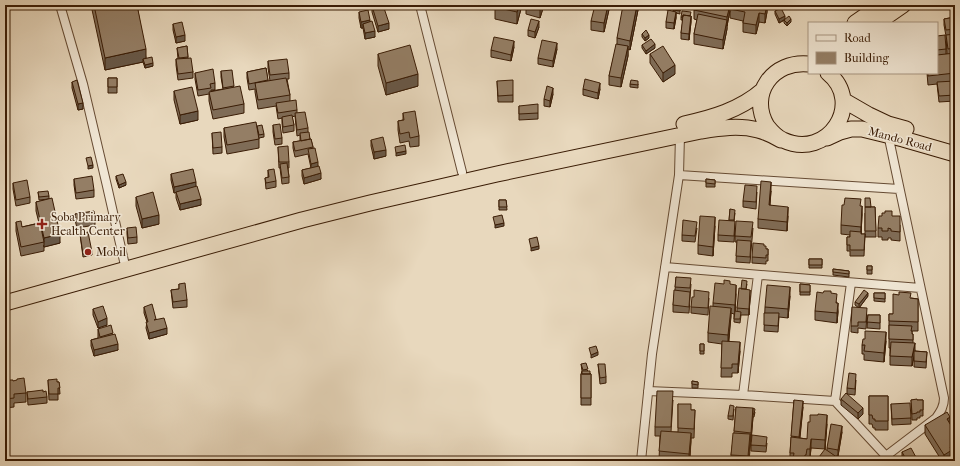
<svg xmlns="http://www.w3.org/2000/svg" width="960" height="466" font-family="'IM FELL French Canon',serif">
	<style>
		.lines { fill: none; stroke-linecap: round; stroke-linejoin: round }
		.street-casing { stroke: #664b33; stroke-width: 10 }
		.highway-casing { stroke: #3a1c05; stroke-width: 17 }
		.street { stroke: #f0e6d4; stroke-width: 8 }
		.highway { stroke: #e8d8bd; stroke-width: 15 }
		.wall { fill: #7f6c57; stroke: #3a1c05 }
		.shaded-wall { fill: #685847; stroke: #3a1c05 }
		.building { fill: #947e65; stroke: #3a1c05 }
		.poi-dot { fill: #8f2418; stroke: #f0e6d4; stroke-width: 1.5 }
		.labels { text-anchor: middle; dominant-baseline: central; stroke-width: 3; stroke-linejoin: round; paint-order: stroke }
		.street-label { font-size: 12px; fill: #3a1c05; stroke: #f0e6d4 }
		.poi-label { font-size: 12px; fill: #3a1c05; stroke: #f0e6d4; text-anchor: start }
	</style>
	<rect width="100%" height="100%" fill="#e8d8bd"/>
	<filter id="stains"><feTurbulence type="fractalNoise" baseFrequency=".005" numOctaves="4"/><feColorMatrix values="0 0 0 0 .2 0 0 0 0 .09 0 0 0 0 .02 0 0 0 .5 -.17"/></filter>
	<radialGradient id="worn" r=".72"><stop offset=".6" stop-color="#630" stop-opacity="0"/><stop offset="1" stop-color="#630" stop-opacity=".3"/></radialGradient>
	<g class="lines">
		<g class="street-casing">
			<path id="street" d="M 60,5 L 83,84 L 107,186 L 124,261
				M 420,5 L 462,172
				M 679,175 L 899,189
				M 665,267 L 920,288
				M 648,391 L 743,395 L 835,401 L 886,456
				M 743,395 L 758,275
				M 835,401 L 851,283
				M 641,461 L 652,354 L 679,175 L 680,135
				M 881,461 L 886,456 L 936,418 C 941,411 944,406 944,398 L 888,134"/>
		</g>
		<g class="highway-casing">
			<path id="highway" d="M 855,23 L 881,5
				M 877,23 L 903,5
				M 809,64 C 773,60 748,94 767,126 C 771,131 776,137 783,140 C 828,161 865,103 828,73
				M 843,100 L 869,115 L 888,124 L 906,129
				M 684,124 C 712,118 740,110 763,90
				M 827,138 L 840,132 L 851,129 L 862,129 L 903,139 L 955,154
				M 5,303 L 302,220 L 370,203 L 497,174 L 701,131 C 720,128 739,125 758,130 C 766,132 774,136 781,140"/>
		</g>
		<use href="#street" class="street"/>
		<use href="#highway" class="highway"/>
	</g>
	<path class="wall" d="M 91,5 L 137,5 L 146,58 L 153,66 L 145,68 L 143,62 L 105,70 Z
		M 522,5 L 517,24 L 495,19 L 495,7 Z
		M 526,5 L 544,5 L 540,18 L 526,14 Z
		M 610,5 L 604,32 L 591,30 L 591,21 Z
		M 639,5 L 630,50 L 628,49 L 628,56 L 621,87 L 609,85 L 609,76 L 617,44 L 617,38 Z
		M 651,5 L 669,5 L 668,10 L 651,7 Z
		M 730,5 L 730,8 L 767,5 L 767,12 L 765,23 L 759,22 L 756,34 L 743,32 L 743,21 L 730,18 L 730,11 L 727,26 L 727,29 L 723,49 L 694,44 L 694,34 L 697,20 L 694,19 L 694,10 Z
		M 372,6 L 389,29 L 378,32 L 372,12 Z
		M 674,6 L 680,10 L 680,14 L 676,13 L 676,18 L 674,29 L 666,28 L 666,22 L 673,11 Z
		M 775,11 L 785,19 L 791,22 L 787,26 L 784,23 L 784,20 L 785,20 L 779,23 L 775,14 Z
		M 359,12 L 370,22 L 375,37 L 365,39 L 363,28 L 361,28 L 359,18 Z
		M 691,16 L 691,22 L 689,40 L 681,39 L 681,33 L 683,20 L 681,20 L 681,17 Z
		M 955,17 L 955,101 L 939,102 L 937,84 L 928,85 L 927,73 L 937,73 L 937,36 L 946,49 L 946,54 L 947,54 L 946,36 L 944,25 L 944,19 Z
		M 173,24 L 185,41 L 176,43 L 173,30 Z
		M 539,27 L 535,38 L 528,36 L 528,30 Z
		M 642,34 L 649,38 L 645,41 L 642,37 Z
		M 642,45 L 655,48 L 646,54 L 642,48 Z
		M 187,46 L 188,58 L 193,72 L 193,78 L 178,80 L 176,65 L 176,59 L 178,59 L 177,48 Z
		M 514,47 L 511,61 L 491,57 L 491,50 Z
		M 557,49 L 553,67 L 538,64 L 538,58 Z
		M 378,54 L 418,86 L 386,95 L 378,66 Z
		M 650,54 L 675,74 L 663,82 L 650,63 Z
		M 268,61 L 289,73 L 289,79 L 287,79 L 290,95 L 290,101 L 297,110 L 297,113 L 308,128 L 308,132 L 310,139 L 311,139 L 321,179 L 304,184 L 302,176 L 302,170 L 311,168 L 308,154 L 295,157 L 293,148 L 293,142 L 300,141 L 300,135 L 297,136 L 295,116 L 292,117 L 294,125 L 294,131 L 283,133 L 282,123 L 282,118 L 278,119 L 276,106 L 258,109 L 255,92 L 255,89 L 249,90 L 247,78 L 247,72 L 266,68 L 268,81 L 270,81 L 268,68 Z
		M 221,71 L 234,87 L 244,104 L 244,113 L 213,119 L 209,101 L 209,94 L 198,96 L 195,79 L 195,73 L 215,83 L 215,90 L 211,90 L 211,91 L 223,89 L 221,77 Z
		M 108,78 L 117,78 L 117,93 L 108,93 Z
		M 497,81 L 513,95 L 513,102 L 498,102 Z
		M 72,82 L 83,109 L 78,110 L 72,88 Z
		M 630,84 L 638,84 L 638,88 L 630,87 Z
		M 583,89 L 600,89 L 598,99 L 583,95 Z
		M 174,91 L 198,120 L 180,124 L 174,100 Z
		M 553,94 L 550,107 L 544,106 L 544,99 Z
		M 519,106 L 538,113 L 538,119 L 519,120 Z
		M 403,113 L 419,136 L 419,146 L 410,147 L 409,141 L 400,143 L 398,130 L 398,121 L 403,120 Z
		M 273,125 L 282,138 L 282,144 L 275,145 L 273,132 Z
		M 224,128 L 257,129 L 264,134 L 264,137 L 259,138 L 259,148 L 227,154 L 224,137 Z
		M 212,133 L 222,147 L 222,153 L 213,154 Z
		M 371,140 L 386,156 L 374,159 L 371,146 Z
		M 278,147 L 289,162 L 289,168 L 288,168 L 289,177 L 289,183 L 282,184 L 280,168 L 279,168 Z
		M 268,170 L 276,181 L 276,187 L 266,189 L 265,178 L 268,178 Z
		M 171,174 L 196,186 L 201,205 L 180,210 L 176,198 L 176,192 L 174,193 L 171,180 Z
		M 116,176 L 126,185 L 119,188 L 116,179 Z
		M 74,179 L 94,190 L 94,197 L 76,199 L 74,185 Z
		M 706,179 L 715,180 L 715,187 L 706,187 Z
		M 13,183 L 30,197 L 30,203 L 16,206 L 13,189 Z
		M 771,191 L 770,205 L 788,216 L 787,231 L 758,228 L 758,219 Z
		M 38,192 L 49,196 L 49,199 L 60,243 L 44,247 L 44,245 L 44,251 L 21,256 L 16,231 L 16,222 L 22,227 L 39,223 L 36,211 L 36,202 L 49,199 L 39,200 Z
		M 757,192 L 756,209 L 743,207 L 743,201 Z
		M 136,197 L 159,224 L 142,228 L 136,206 Z
		M 499,200 L 506,200 L 507,210 L 499,210 Z
		M 861,206 L 862,215 L 861,234 L 865,234 L 864,256 L 850,256 L 850,251 L 847,251 L 847,237 L 850,237 L 850,235 L 841,234 L 841,225 Z
		M 871,207 L 875,207 L 876,237 L 865,237 L 865,213 Z
		M 730,209 L 735,213 L 734,221 L 735,227 L 734,242 L 718,241 L 718,235 L 729,221 Z
		M 75,214 L 95,219 L 95,225 L 77,228 L 75,220 Z
		M 892,216 L 900,225 L 900,241 L 891,240 L 891,238 L 888,238 L 888,240 L 882,240 L 882,237 L 878,237 L 878,228 Z
		M 715,226 L 713,256 L 698,254 L 698,245 Z
		M 127,228 L 137,237 L 137,243 L 128,244 L 127,234 Z
		M 697,228 L 695,242 L 682,241 L 682,235 Z
		M 753,228 L 750,263 L 736,262 L 737,242 L 735,242 L 735,236 Z
		M 80,234 L 92,252 L 92,255 L 83,257 Z
		M 5,240 L 6,247 L 6,256 L 5,256 Z
		M 766,249 L 768,249 L 768,261 L 766,261 L 766,264 L 752,263 L 752,257 Z
		M 809,259 L 822,259 L 822,268 L 809,268 Z
		M 867,266 L 872,266 L 872,274 L 867,274 Z
		M 833,269 L 849,271 L 849,277 L 833,275 Z
		M 676,277 L 691,284 L 689,313 L 673,312 L 673,305 L 675,290 Z
		M 179,284 L 187,300 L 187,307 L 173,308 L 171,290 L 179,289 Z
		M 730,284 L 736,294 L 735,311 L 737,312 L 737,308 L 741,289 L 747,284 L 746,289 L 750,296 L 749,315 L 741,315 L 740,323 L 734,322 L 734,314 L 731,313 L 729,341 L 740,351 L 738,373 L 732,373 L 732,377 L 721,377 L 722,344 L 708,342 L 708,333 L 713,306 L 713,303 Z
		M 800,284 L 810,285 L 810,295 L 800,295 Z
		M 831,293 L 837,303 L 838,312 L 837,323 L 815,320 L 815,311 Z
		M 874,293 L 885,293 L 885,302 L 874,301 Z
		M 790,296 L 788,318 L 779,317 L 778,332 L 764,331 L 765,307 Z
		M 868,296 L 859,308 L 855,305 L 855,302 Z
		M 694,297 L 709,298 L 708,315 L 691,313 L 691,307 Z
		M 911,298 L 918,299 L 918,331 L 912,331 L 912,334 L 913,334 L 913,343 L 915,351 L 927,352 L 926,368 L 914,367 L 914,354 L 912,366 L 890,365 L 890,348 L 889,348 L 889,314 L 893,314 Z
		M 144,307 L 156,320 L 167,334 L 149,339 L 146,328 L 147,322 L 144,313 Z
		M 93,309 L 107,325 L 98,328 L 93,315 Z
		M 867,314 L 866,329 L 858,328 L 858,333 L 851,332 L 851,326 Z
		M 868,315 L 880,315 L 880,329 L 867,328 Z
		M 98,329 L 113,334 L 118,350 L 94,356 L 91,346 L 91,340 L 98,338 Z
		M 886,341 L 884,362 L 864,360 L 864,354 L 862,354 L 862,345 Z
		M 700,344 L 704,344 L 704,354 L 700,354 Z
		M 581,364 L 591,374 L 591,405 L 581,405 L 581,374 L 582,371 Z
		M 598,364 L 606,377 L 606,383 L 600,384 Z
		M 48,380 L 57,382 L 59,382 L 60,394 L 58,394 L 58,400 L 49,400 Z
		M 856,380 L 855,395 L 847,394 L 847,388 Z
		M 13,381 L 26,393 L 26,402 L 14,403 L 14,407 L 5,408 L 5,383 Z
		M 692,381 L 698,382 L 698,388 L 692,388 Z
		M 27,392 L 43,392 L 47,397 L 47,403 L 28,405 Z
		M 869,396 L 888,396 L 888,430 L 875,430 L 875,428 L 873,428 L 872,424 L 869,424 Z
		M 841,399 L 863,414 L 858,419 L 841,405 Z
		M 673,400 L 671,432 L 678,432 L 678,404 L 691,410 L 695,410 L 694,438 L 691,438 L 690,461 L 668,461 L 661,460 L 659,460 L 660,436 L 655,436 L 655,427 Z
		M 794,400 L 803,407 L 800,438 L 807,439 L 827,424 L 825,449 L 811,448 L 810,458 L 807,458 L 806,461 L 790,461 L 790,453 Z
		M 911,400 L 923,400 L 923,416 L 920,416 L 920,418 L 917,418 L 917,420 L 912,420 Z
		M 891,404 L 911,418 L 911,424 L 892,425 Z
		M 736,407 L 755,412 L 754,417 L 753,417 L 749,461 L 731,461 L 731,455 L 734,433 Z
		M 734,409 L 733,420 L 728,419 L 728,416 Z
		M 950,424 L 952,459 L 949,461 L 942,461 L 925,434 L 925,425 Z
		M 842,432 L 838,456 L 836,456 L 841,461 L 816,461 L 827,450 L 827,448 Z
		M 767,443 L 766,452 L 751,451 L 751,445 Z
		M 902,452 L 918,461 L 903,461 L 902,459 Z"/>
	<path class="shaded-wall" d="M 356,5 L 362,5 L 362,6 L 356,8 Z
		M 519,5 L 522,5 L 517,24 L 517,12 Z
		M 541,5 L 544,5 L 540,18 L 540,9 Z
		M 608,5 L 610,5 L 604,32 L 604,23 Z
		M 637,5 L 639,5 L 630,50 L 630,41 Z
		M 730,5 L 730,10 L 727,26 L 727,17 Z
		M 767,5 L 767,12 L 765,23 L 765,14 Z
		M 676,12 L 676,18 L 674,29 L 674,23 Z
		M 759,13 L 759,22 L 756,34 L 756,25 Z
		M 691,16 L 691,22 L 689,40 L 689,34 Z
		M 785,16 L 785,19 L 779,23 L 779,19 Z
		M 791,19 L 791,22 L 787,26 L 787,23 Z
		M 370,20 L 370,26 L 363,24 L 363,28 L 361,28 L 361,22 Z
		M 727,20 L 727,29 L 723,49 L 723,40 Z
		M 539,21 L 539,27 L 535,38 L 535,32 Z
		M 389,23 L 389,29 L 378,32 L 378,26 Z
		M 375,31 L 375,37 L 365,39 L 365,33 Z
		M 185,35 L 185,41 L 176,43 L 176,37 Z
		M 649,35 L 649,38 L 645,41 L 645,38 Z
		M 514,41 L 514,47 L 511,61 L 511,55 Z
		M 557,43 L 557,49 L 553,67 L 553,61 Z
		M 655,44 L 655,48 L 646,54 L 646,51 Z
		M 628,46 L 628,56 L 621,87 L 621,78 Z
		M 146,49 L 146,61 L 143,59 L 143,62 L 105,70 L 105,58 Z
		M 153,63 L 153,66 L 145,68 L 145,65 Z
		M 675,65 L 675,74 L 663,82 L 663,73 Z
		M 418,74 L 418,86 L 386,95 L 386,83 Z
		M 600,83 L 600,89 L 598,99 L 598,93 Z
		M 553,88 L 553,94 L 550,107 L 550,101 Z
		M 83,103 L 83,109 L 78,110 L 78,104 Z
		M 198,111 L 198,120 L 180,124 L 180,115 Z
		M 386,150 L 386,156 L 374,159 L 374,152 Z
		M 406,151 L 406,154 L 396,156 L 396,153 Z
		M 318,162 L 318,169 L 311,170 L 311,164 Z
		M 93,165 L 93,168 L 88,169 L 88,166 Z
		M 321,173 L 321,179 L 304,184 L 304,178 Z
		M 126,182 L 126,185 L 119,188 L 119,185 Z
		M 196,182 L 196,188 L 174,193 L 174,187 Z
		M 771,182 L 771,191 L 769,214 L 769,205 Z
		M 201,199 L 201,205 L 180,210 L 180,204 Z
		M 862,206 L 862,215 L 861,236 L 861,227 Z
		M 788,207 L 788,216 L 787,231 L 787,222 Z
		M 159,215 L 159,224 L 142,228 L 142,219 Z
		M 715,217 L 715,226 L 713,256 L 713,247 Z
		M 504,223 L 504,226 L 495,228 L 495,225 Z
		M 60,234 L 60,243 L 44,247 L 44,238 Z
		M 539,246 L 539,249 L 531,251 L 531,248 Z
		M 736,285 L 736,294 L 735,314 L 735,305 Z
		M 790,287 L 790,296 L 788,318 L 788,309 Z
		M 750,290 L 750,296 L 749,315 L 749,309 Z
		M 868,293 L 868,296 L 859,308 L 859,304 Z
		M 838,303 L 838,312 L 837,323 L 837,313 Z
		M 731,308 L 731,317 L 728,344 L 728,335 Z
		M 107,318 L 107,325 L 98,328 L 98,322 Z
		M 167,328 L 167,334 L 149,339 L 149,333 Z
		M 886,332 L 886,341 L 884,362 L 884,353 Z
		M 740,342 L 740,351 L 738,373 L 738,364 Z
		M 915,343 L 915,352 L 912,366 L 912,357 Z
		M 118,344 L 118,350 L 94,356 L 94,350 Z
		M 598,352 L 598,355 L 591,358 L 591,355 Z
		M 803,401 L 803,407 L 799,443 L 799,437 Z
		M 753,408 L 753,417 L 751,442 L 751,433 Z
		M 863,408 L 863,414 L 858,419 L 858,413 Z
		M 827,415 L 827,424 L 825,449 L 825,440 Z
		M 950,417 L 950,426 L 947,419 Z
		M 842,426 L 842,432 L 838,456 L 838,450 Z
		M 691,433 L 691,442 L 689,461 L 689,454 Z
		M 750,434 L 750,444 L 748,461 L 748,456 Z
		M 811,439 L 811,448 L 810,458 L 810,449 Z
		M 955,444 L 955,453 L 952,455 L 952,459 L 949,461 L 944,461 L 944,455 L 950,447 Z"/>
	<path class="building" d="M 94,5 L 137,5 L 146,49 L 105,58 Z
		M 376,5 L 383,5 L 389,23 L 378,26 L 372,6 Z
		M 495,5 L 519,5 L 517,12 L 495,7 Z
		M 527,5 L 541,5 L 540,9 Z
		M 595,5 L 608,5 L 604,23 L 591,21 Z
		M 623,5 L 637,5 L 630,41 L 617,38 Z
		M 695,5 L 730,5 L 727,17 L 694,10 Z
		M 731,5 L 767,5 L 765,14 L 759,13 L 756,25 L 743,23 L 745,12 L 730,9 Z
		M 674,6 L 680,7 L 680,11 L 673,10 Z
		M 781,8 L 785,16 L 779,19 L 775,11 Z
		M 368,10 L 370,20 L 361,22 L 359,12 Z
		M 668,10 L 676,12 L 674,23 L 666,22 Z
		M 682,11 L 691,12 L 690,16 L 683,15 L 683,17 L 681,17 Z
		M 698,14 L 727,20 L 723,40 L 694,34 Z
		M 683,15 L 691,16 L 689,34 L 681,33 Z
		M 789,16 L 791,19 L 787,23 L 784,20 Z
		M 955,17 L 955,29 L 946,30 L 944,19 Z
		M 531,19 L 539,21 L 535,32 L 528,30 Z
		M 372,21 L 375,31 L 365,33 L 363,24 Z
		M 182,22 L 185,35 L 176,37 L 173,24 Z
		M 646,30 L 649,35 L 645,38 L 642,34 Z
		M 955,34 L 955,48 L 948,49 L 946,35 Z
		M 945,35 L 946,49 L 937,50 L 937,36 Z
		M 494,37 L 514,41 L 511,55 L 491,50 Z
		M 651,39 L 655,44 L 646,51 L 642,45 Z
		M 542,40 L 557,43 L 553,61 L 538,58 Z
		M 616,44 L 628,46 L 621,78 L 609,76 Z
		M 410,45 L 418,74 L 386,83 L 378,54 Z
		M 187,46 L 188,57 L 179,58 L 177,48 Z
		M 663,46 L 675,65 L 663,73 L 650,54 Z
		M 955,53 L 955,73 L 928,76 L 928,73 L 937,73 L 937,55 Z
		M 152,57 L 153,63 L 145,65 L 143,59 Z
		M 191,58 L 193,72 L 178,74 L 176,59 Z
		M 287,59 L 289,73 L 270,75 L 268,61 Z
		M 266,68 L 268,80 L 249,84 L 247,72 Z
		M 213,69 L 215,83 L 210,84 L 211,88 L 198,90 L 195,73 Z
		M 232,70 L 234,86 L 223,88 L 221,71 Z
		M 108,78 L 117,78 L 117,87 L 108,87 Z
		M 286,78 L 290,95 L 258,100 L 255,83 Z
		M 585,79 L 600,83 L 598,93 L 583,89 Z
		M 77,80 L 83,103 L 78,104 L 72,82 Z
		M 513,80 L 513,95 L 498,96 L 497,81 Z
		M 631,80 L 638,81 L 638,85 L 630,84 Z
		M 955,81 L 955,95 L 939,96 L 937,82 Z
		M 240,86 L 244,104 L 213,110 L 209,92 Z
		M 547,86 L 553,88 L 550,101 L 544,99 Z
		M 192,87 L 198,111 L 180,115 L 174,91 Z
		M 296,100 L 297,110 L 278,113 L 276,103 Z
		M 538,104 L 538,113 L 519,114 L 519,106 Z
		M 415,111 L 419,136 L 410,138 L 409,132 L 400,134 L 398,121 L 404,120 L 403,113 Z
		M 305,112 L 308,128 L 297,130 L 295,113 Z
		M 292,115 L 294,125 L 283,127 L 282,117 Z
		M 256,122 L 259,139 L 227,145 L 224,128 Z
		M 280,124 L 282,138 L 275,139 L 273,125 Z
		M 262,125 L 264,134 L 259,135 L 257,126 Z
		M 221,132 L 222,147 L 213,148 L 212,133 Z
		M 309,132 L 310,139 L 301,141 L 300,133 Z
		M 383,137 L 386,150 L 374,152 L 371,140 Z
		M 311,139 L 313,147 L 295,151 L 293,142 Z
		M 405,145 L 406,151 L 396,153 L 395,147 Z
		M 288,146 L 289,162 L 279,162 L 278,147 Z
		M 315,148 L 318,162 L 311,164 L 308,149 Z
		M 91,157 L 93,165 L 88,166 L 86,158 Z
		M 287,163 L 289,177 L 282,178 L 280,164 Z
		M 319,166 L 321,173 L 304,178 L 302,170 Z
		M 193,169 L 196,182 L 174,187 L 171,174 Z
		M 274,169 L 276,181 L 266,183 L 265,178 L 269,177 L 268,170 Z
		M 123,174 L 126,182 L 119,185 L 116,176 Z
		M 92,176 L 94,190 L 76,193 L 74,179 Z
		M 706,179 L 715,180 L 715,184 L 706,183 Z
		M 27,180 L 30,197 L 16,200 L 13,183 Z
		M 761,181 L 771,182 L 769,205 L 788,207 L 787,222 L 758,219 Z
		M 745,185 L 757,186 L 756,202 L 743,201 Z
		M 197,186 L 201,199 L 180,204 L 176,192 Z
		M 48,191 L 49,196 L 39,197 L 38,192 Z
		M 153,192 L 159,215 L 142,219 L 136,197 Z
		M 52,198 L 60,234 L 44,238 L 36,202 Z
		M 845,198 L 861,199 L 860,206 L 862,206 L 861,227 L 841,225 L 842,205 L 844,205 Z
		M 865,198 L 870,198 L 871,207 L 865,207 Z
		M 499,200 L 506,200 L 507,207 L 499,207 Z
		M 865,207 L 875,207 L 876,231 L 865,231 Z
		M 730,209 L 735,210 L 734,220 L 729,220 Z
		M 94,211 L 95,219 L 77,222 L 75,214 Z
		M 885,211 L 892,211 L 892,216 L 900,216 L 900,232 L 891,231 L 891,229 L 888,228 L 888,231 L 882,231 L 882,228 L 878,228 L 879,216 L 882,216 L 882,213 L 885,213 Z
		M 502,215 L 504,223 L 495,225 L 493,217 Z
		M 700,216 L 715,217 L 713,247 L 698,245 Z
		M 683,220 L 697,222 L 695,236 L 682,235 Z
		M 719,220 L 735,221 L 734,236 L 718,235 Z
		M 21,221 L 22,227 L 40,223 L 44,242 L 21,247 L 16,222 Z
		M 736,221 L 753,222 L 751,237 L 735,236 Z
		M 136,227 L 137,237 L 128,238 L 127,228 Z
		M 954,228 L 955,228 L 955,263 Z
		M 850,231 L 861,232 L 861,234 L 865,234 L 864,250 L 850,250 L 850,245 L 847,245 L 847,237 L 850,237 Z
		M 88,232 L 92,252 L 83,254 L 80,234 Z
		M 537,237 L 539,246 L 531,248 L 529,239 Z
		M 737,240 L 751,241 L 750,257 L 736,256 Z
		M 753,243 L 764,244 L 764,246 L 766,246 L 766,249 L 768,249 L 768,255 L 766,255 L 766,258 L 752,257 Z
		M 809,259 L 822,259 L 822,265 L 809,265 Z
		M 867,266 L 872,266 L 872,270 L 867,270 Z
		M 833,269 L 849,271 L 849,274 L 833,272 Z
		M 676,277 L 691,278 L 690,288 L 675,287 Z
		M 724,280 L 730,281 L 730,284 L 736,285 L 735,305 L 713,303 L 715,283 L 724,284 Z
		M 742,280 L 747,281 L 746,289 L 741,289 Z
		M 185,283 L 187,300 L 173,302 L 171,290 L 179,289 L 179,284 Z
		M 800,284 L 810,285 L 810,292 L 800,292 Z
		M 767,285 L 790,287 L 788,309 L 765,307 Z
		M 739,288 L 750,290 L 749,309 L 737,308 Z
		M 674,290 L 690,292 L 689,307 L 673,305 Z
		M 694,290 L 709,292 L 708,308 L 691,307 L 692,297 L 694,297 Z
		M 864,290 L 868,293 L 859,304 L 855,302 Z
		M 824,291 L 831,291 L 831,293 L 837,294 L 836,303 L 838,303 L 837,313 L 815,311 L 817,292 L 823,293 Z
		M 899,292 L 911,293 L 910,298 L 918,299 L 918,322 L 889,321 L 889,314 L 893,314 L 893,294 L 899,295 Z
		M 874,293 L 885,293 L 885,299 L 874,298 Z
		M 152,304 L 156,319 L 154,320 L 164,318 L 167,328 L 149,333 L 146,322 L 148,322 L 144,307 Z
		M 103,306 L 107,318 L 98,322 L 93,309 Z
		M 710,306 L 731,308 L 728,335 L 708,333 Z
		M 852,307 L 867,308 L 866,322 L 858,322 L 858,326 L 851,326 Z
		M 735,311 L 741,312 L 740,319 L 734,319 Z
		M 764,313 L 779,313 L 778,326 L 764,325 Z
		M 868,315 L 880,315 L 880,323 L 867,322 Z
		M 111,325 L 113,333 L 100,337 L 98,329 Z
		M 889,325 L 912,326 L 911,331 L 912,331 L 912,334 L 913,334 L 913,340 L 889,339 Z
		M 865,331 L 886,332 L 884,353 L 864,351 L 865,345 L 862,345 L 863,339 L 865,339 Z
		M 115,334 L 118,344 L 94,350 L 91,340 Z
		M 722,341 L 740,342 L 738,364 L 732,364 L 732,368 L 721,368 Z
		M 891,342 L 915,343 L 912,357 L 890,356 Z
		M 700,344 L 704,344 L 704,351 L 700,351 Z
		M 596,346 L 598,352 L 591,355 L 589,348 Z
		M 914,351 L 927,352 L 926,362 L 914,361 Z
		M 586,363 L 588,369 L 583,370 L 581,364 Z
		M 598,364 L 605,364 L 606,377 L 600,378 Z
		M 582,371 L 590,371 L 590,374 L 582,374 Z
		M 849,373 L 856,374 L 855,389 L 847,388 Z
		M 581,374 L 591,374 L 591,398 L 581,398 Z
		M 24,378 L 26,393 L 14,394 L 14,398 L 5,399 L 5,383 L 7,383 L 7,380 L 13,380 L 13,381 L 17,380 L 17,379 Z
		M 57,379 L 57,382 L 59,382 L 60,388 L 58,388 L 58,394 L 49,394 L 48,380 Z
		M 692,381 L 698,382 L 698,385 L 692,384 Z
		M 43,390 L 43,392 L 46,391 L 47,397 L 28,399 L 27,392 Z
		M 657,391 L 673,391 L 671,427 L 655,427 Z
		M 846,393 L 863,408 L 858,413 L 841,399 Z
		M 869,396 L 888,396 L 888,421 L 875,421 L 875,419 L 873,419 L 872,415 L 869,415 Z
		M 917,399 L 917,400 L 923,400 L 923,410 L 920,410 L 920,412 L 917,412 L 917,413 L 912,414 L 911,400 Z
		M 794,400 L 803,401 L 799,437 L 791,436 Z
		M 910,403 L 911,418 L 892,419 L 891,404 Z
		M 678,404 L 691,404 L 691,410 L 695,410 L 694,429 L 678,428 Z
		M 730,405 L 734,406 L 733,416 L 728,416 Z
		M 736,407 L 753,408 L 751,433 L 734,431 Z
		M 753,408 L 755,409 L 754,414 L 753,414 Z
		M 947,412 L 950,417 L 947,419 L 955,432 L 955,444 L 950,447 L 952,450 L 944,455 L 925,425 Z
		M 818,414 L 827,415 L 825,440 L 811,439 L 810,449 L 807,449 L 806,455 L 805,455 L 804,460 L 793,459 L 794,453 L 790,453 L 791,437 L 807,439 L 808,422 L 810,422 L 810,415 L 818,415 Z
		M 831,424 L 842,426 L 838,450 L 827,448 Z
		M 661,431 L 691,433 L 689,454 L 659,451 Z
		M 733,433 L 750,434 L 748,456 L 731,455 Z
		M 752,435 L 767,437 L 766,446 L 751,445 Z
		M 911,448 L 918,461 L 907,461 L 902,452 Z
		M 825,449 L 841,460 L 840,461 L 832,461 L 831,460 L 830,461 L 816,461 Z
		M 676,458 L 690,459 L 690,461 L 675,461 Z
		M 655,459 L 661,460 L 661,461 L 655,461 Z"/>
	<g class="poi-dot">
		<path d="M40 218h4v4h4v4h-4v4h-4v-4h-4v-4h4z"/>
		<circle cx="88" cy="252" r="4"/>
	</g>
	<g class="labels">
		<g class="street-label">
			<text transform="translate(900 139) rotate(15)">Mando Road</text>
		</g>
		<g class="poi-label">
			<text x="51" y="217">Soba Primary<tspan x="51" dy="14">Health Center</tspan></text>
			<text x="96" y="252">Mobil</text>
		</g>
	</g>
	<rect width="960" height="466" fill="none" stroke="#e8d8bd" stroke-width="20"/>
	<rect x="6" y="6" width="948" height="454" fill="none" stroke="#3a1c05" stroke-width="2"/>
	<rect x="10" y="10" width="940" height="446" fill="none" stroke="#3a1c05"/>
	<rect x="808" y="22" width="130" height="52" fill="#f0e6d4" stroke="#a79581"/>
	<rect x="816" y="35" width="20" height="6" fill="#f0e6d4" stroke="#a79581"/>
	<text x="844" y="42" font-size="12" fill="#3a1c05">Road</text>
	<rect x="816" y="52" width="20" height="12" fill="#947e65" stroke="#a79581"/>
	<text x="844" y="62" font-size="12" fill="#3a1c05">Building</text>
	<rect width="100%" height="100%" filter="url(#stains)"/>
	<rect width="100%" height="100%" fill="url(#worn)"/>
</svg>
